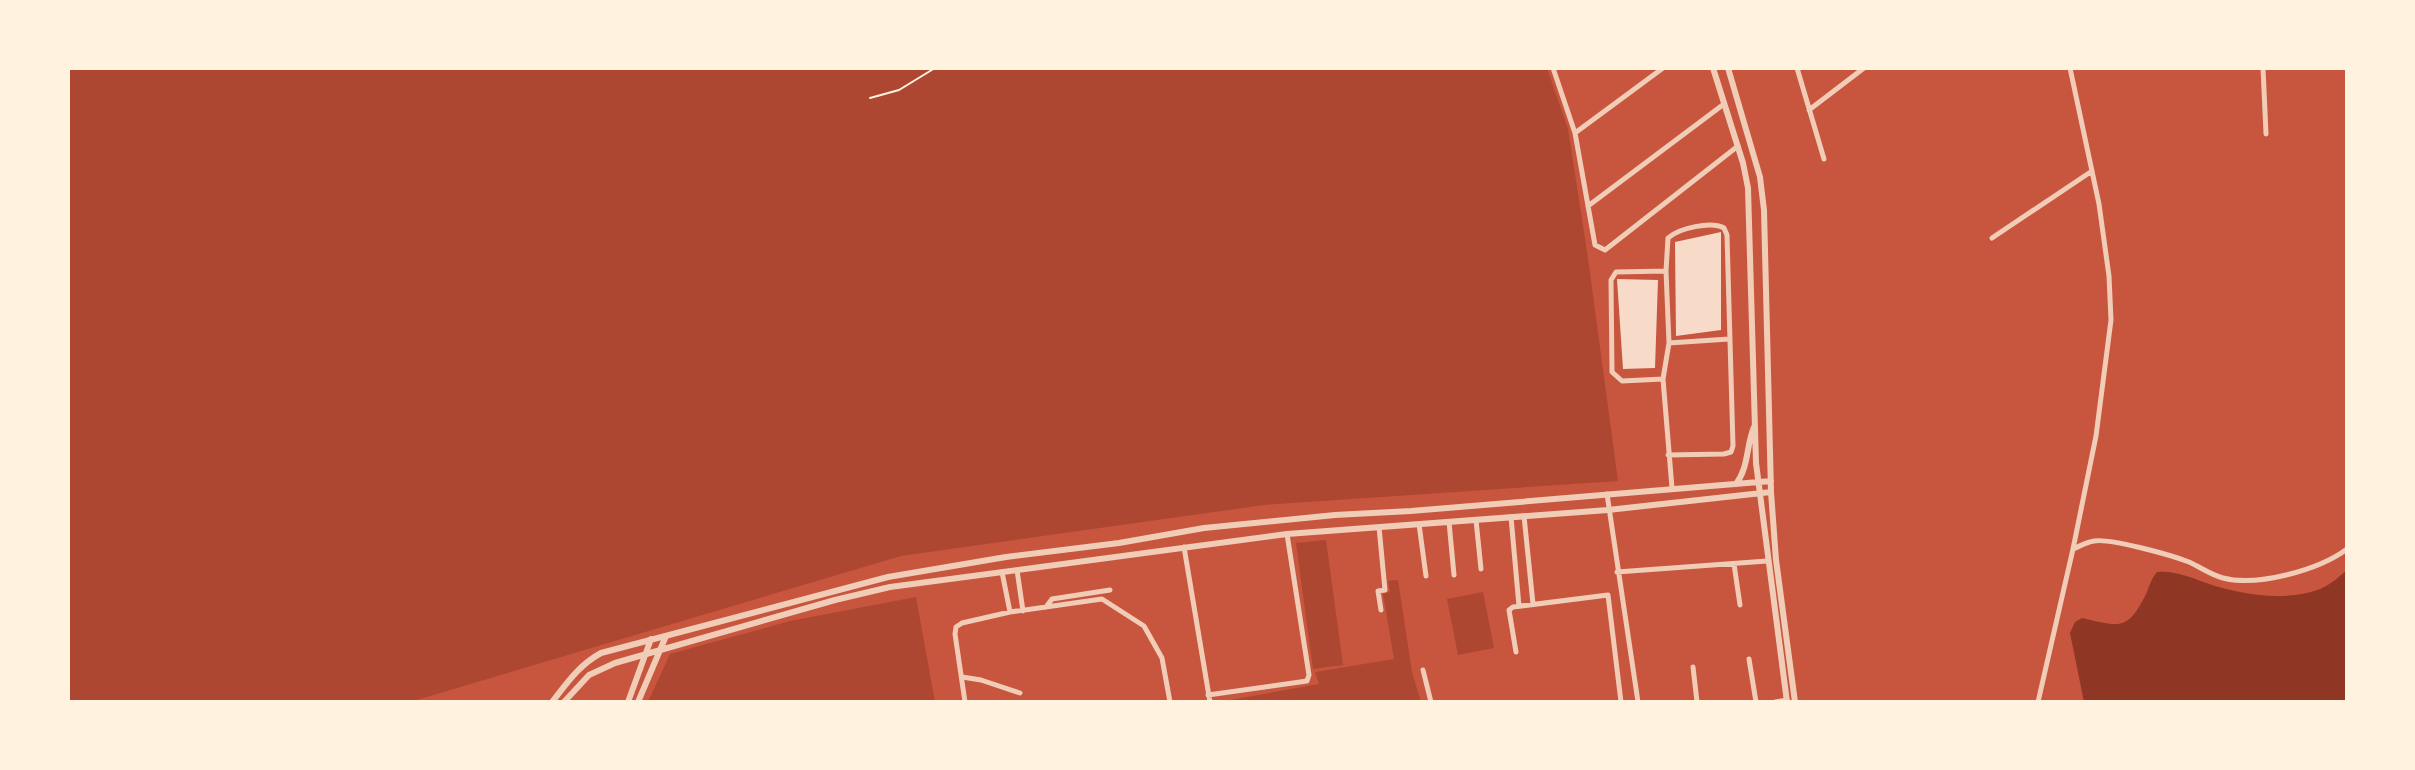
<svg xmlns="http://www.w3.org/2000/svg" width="2415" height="770" font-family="'Sofia Sans Condensed',sans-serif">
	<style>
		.green { fill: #ae4732 }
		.water { fill: #8f3625 }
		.building { fill: #f7dbc8 }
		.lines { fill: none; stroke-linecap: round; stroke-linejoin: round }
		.path { stroke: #fff3e0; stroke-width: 2 }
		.minor { stroke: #f1ccb7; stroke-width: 5 }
		.tertiary { stroke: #f1ccb7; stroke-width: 6 }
	</style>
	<rect width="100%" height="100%" fill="#c8553d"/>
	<path class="green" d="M 68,68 L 1547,68 L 1568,129 L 1588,258 L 1618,481 L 1264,505 L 901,556 L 410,702 L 68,702 Z
		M 1326,540 L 1343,665 L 1313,669 L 1296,543 Z
		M 1398,580 L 1412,672 L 1421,702 L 1219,702 L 1319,684 L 1315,672 L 1394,659 L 1383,594 L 1390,592 L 1388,581 Z
		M 1483,592 L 1494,648 L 1458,655 L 1447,599 Z
		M 916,597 L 935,702 L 648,702 L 670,654 L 790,621 Z"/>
	<path class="water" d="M 2347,570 L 2347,702 L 2084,702 L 2070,633 L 2075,622 L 2082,618 C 2121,627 2128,631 2147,592 C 2150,584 2152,578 2157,572 C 2174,570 2193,578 2209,584 C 2243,595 2286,602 2320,589 C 2330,585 2339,577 2347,570 Z"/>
	<path class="building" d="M 1721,232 L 1721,330 L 1676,336 L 1675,242 Z
		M 1617,279 L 1658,280 L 1655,368 L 1623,369 Z"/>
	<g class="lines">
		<path class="path" d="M 870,98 L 899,90 L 935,68"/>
		<path class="minor" d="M 1553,68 L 1575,133 L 1595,245 L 1605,250 L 1738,146
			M 1797,68 L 1824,159
			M 2263,68 L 2266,134
			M 1809,110 L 1864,68
			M 1575,133 L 1663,68
			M 1588,206 L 1724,104
			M 1992,238 L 2092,171
			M 1669,343 L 1729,339
			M 1663,379 L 1622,381 L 1612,372 L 1611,280 L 1616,272 L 1666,271
			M 1668,455 L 1724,454 L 1731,452 L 1733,446 L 1727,235 L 1724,228 C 1711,221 1679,228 1668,238 L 1666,271 L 1669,343 L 1663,379 L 1672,488
			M 1607,494 L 1638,702
			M 1524,516 L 1533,604
			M 1511,517 L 1519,606
			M 1476,520 L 1481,569
			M 1449,522 L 1454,575
			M 1419,524 L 1426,576
			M 1379,527 L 1385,590 L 1378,591 L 1381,610
			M 1184,547 L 1210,702
			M 2073,549 C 2080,546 2087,542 2094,541 C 2110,538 2171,555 2189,562 C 2200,567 2211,575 2223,578 C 2257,587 2319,570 2347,549
			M 1734,564 L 1740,605
			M 1017,570 L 1023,611
			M 1002,572 L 1010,612
			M 1617,572 L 1767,561
			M 1046,607 L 1052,599 L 1110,590
			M 1516,652 L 1509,610 L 1513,607 L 1608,595 L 1621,702
			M 1749,659 L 1756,702
			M 1693,667 L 1697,702
			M 1423,670 L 1431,702
			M 962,677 L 981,680 L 1020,693
			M 1208,695 L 1307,681 L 1309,675 L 1287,534
			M 965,702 L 955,634 L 956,627 L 962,623 L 1010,612 L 1102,599 L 1144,626 L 1162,658 L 1170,702
			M 1775,702 L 1787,700
			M 2038,702 L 2073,549 L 2096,436 L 2111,320 L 2109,276 L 2099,204 L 2070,68"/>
		<path class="tertiary" d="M 1713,68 L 1743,163 L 1748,188 L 1756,463 L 1787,702
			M 1728,68 L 1760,177 L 1764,210 L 1771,492 L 1776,560 L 1795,702
			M 1736,484 C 1749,467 1746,446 1754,427
			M 552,702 C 567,683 579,665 601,653 L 888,577 L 1006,557 L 1119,543 L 1204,528 L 1335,515 L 1411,511 L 1771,481
			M 564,702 L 589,675 L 615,663 L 835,600 L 890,587 L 1287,534 L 1608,510 L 1771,492
			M 628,702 L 651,639
			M 638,702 L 666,636"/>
	</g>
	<rect width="2415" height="770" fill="none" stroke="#fff3e0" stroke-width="140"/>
</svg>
